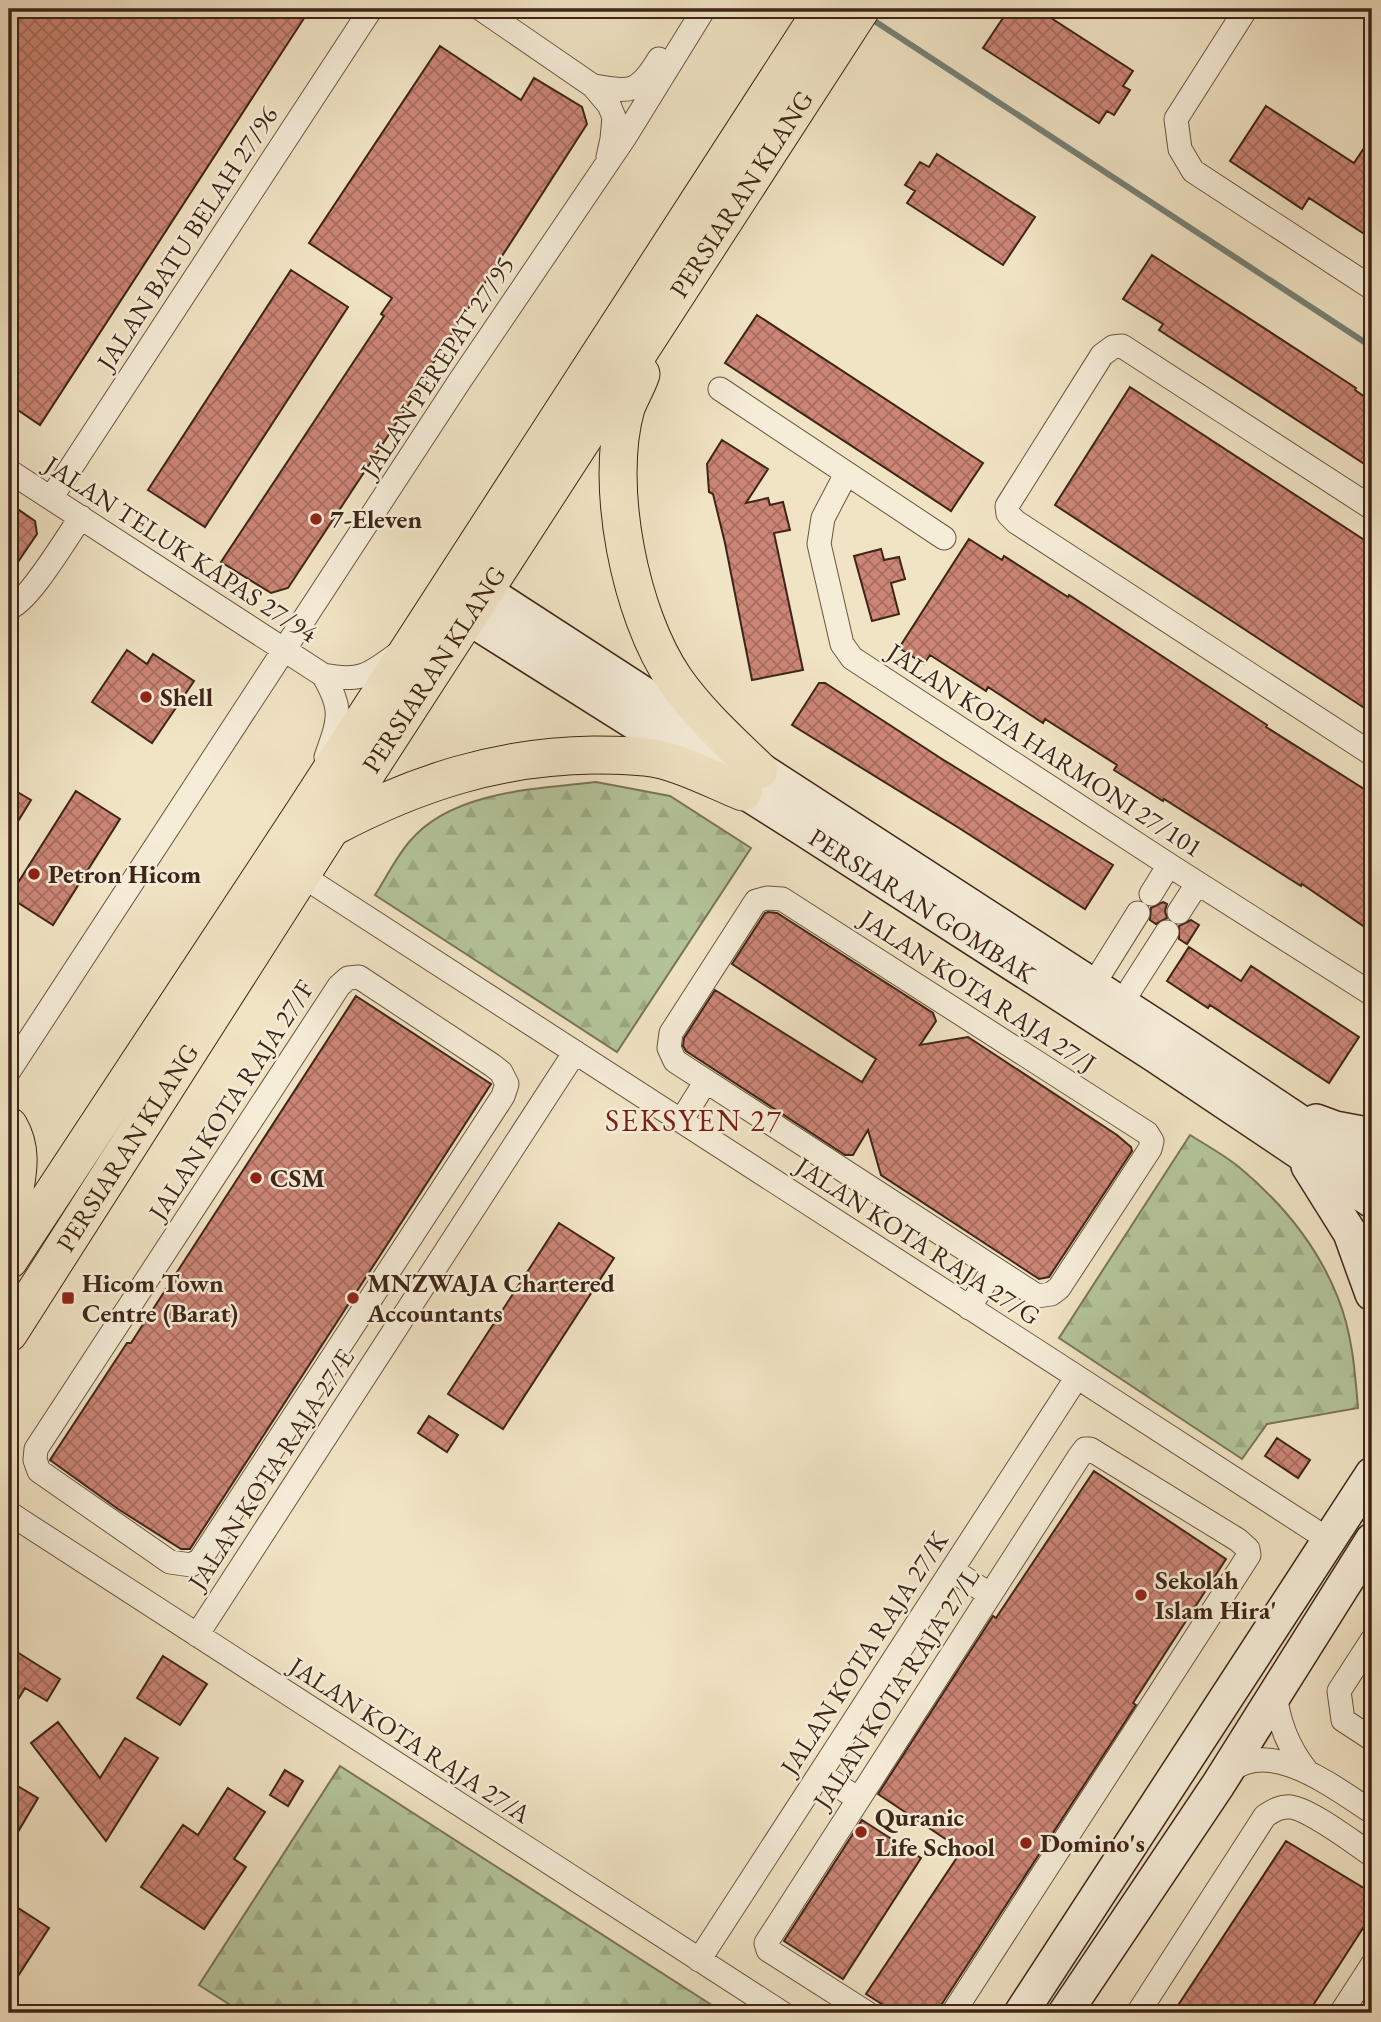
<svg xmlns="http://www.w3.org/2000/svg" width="1381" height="2022" font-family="'EB Garamond',serif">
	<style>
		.forest { fill: url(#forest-firs); stroke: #797558; stroke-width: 2 }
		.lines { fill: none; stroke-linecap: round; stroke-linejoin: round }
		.stream { stroke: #768175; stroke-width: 6 }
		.building { fill: url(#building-cross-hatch); stroke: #3e2517; stroke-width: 2 }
		.street-casing { stroke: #6b5542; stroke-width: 25 }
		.secondary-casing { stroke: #3e2517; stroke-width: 36 }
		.primary-casing { stroke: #3e2517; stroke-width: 39 }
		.street { stroke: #f6edd9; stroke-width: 23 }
		.secondary { stroke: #f6edd9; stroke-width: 33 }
		.primary { stroke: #f1e4c5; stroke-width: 37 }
		.poi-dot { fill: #8f2418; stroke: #f6edd9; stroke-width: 2.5 }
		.labels { text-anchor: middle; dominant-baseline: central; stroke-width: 5; stroke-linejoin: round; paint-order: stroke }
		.street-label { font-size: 26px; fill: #3e2517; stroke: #f6edd9 }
		.poi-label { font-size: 26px; font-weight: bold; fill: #3e2517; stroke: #f6edd9; text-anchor: start }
		.quarter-label { font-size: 30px; letter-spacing: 2px; fill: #7a1f14; stroke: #f6edd9 }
	</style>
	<defs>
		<pattern id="forest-firs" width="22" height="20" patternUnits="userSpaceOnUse" patternTransform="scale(1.75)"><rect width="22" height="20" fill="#b4c59a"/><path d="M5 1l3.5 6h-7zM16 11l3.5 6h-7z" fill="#9ca984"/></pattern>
		<pattern id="building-cross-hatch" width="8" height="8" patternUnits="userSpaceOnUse" patternTransform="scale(1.75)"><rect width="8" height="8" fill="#cc8576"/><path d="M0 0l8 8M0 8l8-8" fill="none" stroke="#a76d60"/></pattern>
	</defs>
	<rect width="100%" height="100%" fill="#f1e4c5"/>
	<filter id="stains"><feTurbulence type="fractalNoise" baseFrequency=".00286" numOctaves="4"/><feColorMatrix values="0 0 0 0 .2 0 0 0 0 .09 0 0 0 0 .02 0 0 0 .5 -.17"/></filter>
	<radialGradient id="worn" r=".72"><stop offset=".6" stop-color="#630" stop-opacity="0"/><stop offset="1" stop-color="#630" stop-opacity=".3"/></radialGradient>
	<path class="forest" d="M 596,782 L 670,796 L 751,848 L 617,1052 L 375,895 C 386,878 396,857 410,841 C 452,791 536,789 596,782 Z
		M 1190,1135 C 1206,1145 1224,1155 1239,1167 C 1281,1202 1318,1247 1338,1298 C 1352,1332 1355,1371 1358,1408 L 1267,1424 L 1242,1459 L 1059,1338 Z
		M 340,1766 L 724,2013 L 243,2013 L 199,1985 Z"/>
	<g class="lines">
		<path class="stream" d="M 870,18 L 1372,347"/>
	</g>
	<path class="building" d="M 15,9 L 310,9 L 40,425 L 9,404 L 9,18 Z
		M 1009,9 L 1037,9 L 1133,71 L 1123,86 L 1130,90 L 1114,115 L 1107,111 L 1099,123 L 983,48 Z
		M 440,46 L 521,100 L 534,78 L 582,107 L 587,124 L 430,368 L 432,369 L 288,588 L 271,593 L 221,562 L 384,316 L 381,314 L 392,298 L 309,243 Z
		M 1266,106 L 1354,163 L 1372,136 L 1372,239 L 1309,198 L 1302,209 L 1230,161 Z
		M 937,154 L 1035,217 L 1003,265 L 907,203 L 915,191 L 905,185 L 920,162 L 929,167 Z
		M 1152,255 L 1356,388 L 1355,390 L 1372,402 L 1372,469 L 1159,330 L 1163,324 L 1123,299 Z
		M 291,270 L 348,307 L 205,527 L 148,490 Z
		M 757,315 L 983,463 L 951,511 L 725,363 Z
		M 1130,387 L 1372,545 L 1372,713 L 1055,505 Z
		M 722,440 L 768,469 L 746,503 L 768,498 L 770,505 L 783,502 L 790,530 L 774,533 L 803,670 L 752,680 L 725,543 L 713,494 L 709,492 L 707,464 Z
		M 9,503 L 35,521 L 37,534 L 9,575 Z
		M 969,539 L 1002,560 L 1004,556 L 1068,597 L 1069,595 L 1267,725 L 1266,727 L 1372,794 L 1372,932 L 1302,884 L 1301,886 L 1164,799 L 1163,801 L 1114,770 L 1117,765 L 1045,719 L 1043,723 L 988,687 L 986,691 L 930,655 L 924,664 L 899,648 Z
		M 881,549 L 884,560 L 899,557 L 905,579 L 891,583 L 899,614 L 872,621 L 854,556 Z
		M 127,650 L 147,664 L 153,654 L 194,681 L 152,743 L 92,702 Z
		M 819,683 L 825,683 L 942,759 L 1113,865 L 1085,909 L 959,828 L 792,725 Z
		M 14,790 L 31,800 L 9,836 L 9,799 Z
		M 76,791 L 120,819 L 53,925 L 9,897 Z
		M 1163,902 L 1167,904 L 1165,911 L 1167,918 L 1156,924 L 1150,920 L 1151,908 Z
		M 768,912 L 777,913 L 933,1013 L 936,1021 L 920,1045 L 968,1037 L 1117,1135 L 1131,1147 L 1132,1151 L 1049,1277 L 1039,1279 L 881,1175 L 868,1130 L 853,1155 L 845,1155 L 686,1051 L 683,1046 L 684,1038 L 715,990 L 862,1082 L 876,1059 L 732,964 L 765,913 Z
		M 1191,920 L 1199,925 L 1187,944 L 1179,939 L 1179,926 Z
		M 1189,947 L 1241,981 L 1251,966 L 1359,1037 L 1329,1083 L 1210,1005 L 1208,1008 L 1167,981 Z
		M 356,996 L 491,1084 L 190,1549 L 181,1549 L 118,1509 L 50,1460 L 127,1343 L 131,1343 Z
		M 559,1223 L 614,1258 L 503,1429 L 448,1394 Z
		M 429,1416 L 458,1435 L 447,1452 L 418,1433 Z
		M 1277,1438 L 1310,1460 L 1298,1478 L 1265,1456 Z
		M 1094,1471 L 1226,1559 L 1133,1703 L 1136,1705 L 936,2013 L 896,2013 L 866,1994 L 962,1850 L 878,1794 L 993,1616 L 996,1618 Z
		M 9,1647 L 60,1679 L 47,1701 L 25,1688 L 9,1714 Z
		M 163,1656 L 207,1684 L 180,1725 L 137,1698 Z
		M 58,1722 L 100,1778 L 125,1738 L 158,1758 L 106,1841 L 31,1743 Z
		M 285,1770 L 303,1781 L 288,1806 L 270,1795 Z
		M 9,1781 L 38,1798 L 9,1847 Z
		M 228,1788 L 265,1812 L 234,1859 L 246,1867 L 204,1929 L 141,1887 L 183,1825 L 198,1835 Z
		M 862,1820 L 921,1858 L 843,1979 L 784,1941 Z
		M 1286,1841 L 1372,1893 L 1372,1914 L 1338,1967 L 1308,2013 L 1173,2013 Z
		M 9,1902 L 49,1928 L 9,1990 Z"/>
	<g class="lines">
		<g class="street-casing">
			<path id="street" d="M 481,9 L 593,86 L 609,105 L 614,117 L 612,139 L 608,157
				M 1246,9 L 1176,119 L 1180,149 L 1193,171 L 1372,288
				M 593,86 C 631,92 638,94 659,59
				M 720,389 L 944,538
				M 9,471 L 323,675 C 359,682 368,676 396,655
				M 846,474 L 823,518 L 819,544 L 842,644 L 852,658 L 1169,865 L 1372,994
				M 51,498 L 371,9
				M 1372,508 L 1122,346 L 1113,347 L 1102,355 L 1007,506 L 1008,514 L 1016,522 L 1372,754
				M 9,608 C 28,603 67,537 81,517
				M 323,675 C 344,710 339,720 326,757
				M 301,875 L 1329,1540
				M 1151,894 L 1169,865
				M 767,898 L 782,899 L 1147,1133 L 1152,1141 L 1150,1149 L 1059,1288 L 1051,1294 L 1037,1296 L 675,1061 L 669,1048 L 671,1033 L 756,901 Z
				M 1179,912 L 1197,884
				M 359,977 L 492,1065 L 501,1072 L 507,1084 L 503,1096 L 200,1560 L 191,1565 L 170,1562 L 39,1471 L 35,1460 L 36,1449 L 339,986 L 348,978 Z
				M 1093,985 L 1138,913
				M 1121,1004 L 1167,932
				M 9,1071 L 459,382 L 625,137 L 704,9
				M 681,1121 L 706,1081
				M 969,1308 L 994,1268
				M 9,1513 L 782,2013
				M 952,1570 L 989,1594
				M 197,1635 L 575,1052
				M 1372,1640 L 1339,1691 L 1343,1720 L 1372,1739
				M 1275,1692 C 1278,1721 1287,1746 1306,1770
				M 820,1774 L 857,1798
				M 1227,1774 C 1267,1734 1336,1789 1372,1812
				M 699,1960 L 1077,1377
				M 867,2013 L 768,1950 L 766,1943 L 1079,1457 L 1085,1449 L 1090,1449 L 1238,1540 L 1248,1549 L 1249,1555 L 953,2013
				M 1138,2013 L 1265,1816 C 1273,1811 1280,1806 1291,1807 C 1311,1810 1354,1843 1372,1855
				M 1341,2013 L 1372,1965"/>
		</g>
		<g class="secondary-casing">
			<g id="secondary">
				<path d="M 484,590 L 1191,1049 L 1372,1170"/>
				<path id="s1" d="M 467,617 L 800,827 L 1156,1056 L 1372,1201"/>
				<path d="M 1316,1121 L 1335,1128 L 1372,1135"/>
				<path d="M 1308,1166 L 1350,1233 L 1372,1294"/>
				<path d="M 1021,2013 L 1372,1474"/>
				<path d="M 1065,2013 L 1218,1785 L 1372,1540"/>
			</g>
		</g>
		<g class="primary-casing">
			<g id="primary">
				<path d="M 641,374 C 637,386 630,397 626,408 C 604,485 630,615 675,680 C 699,714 729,741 759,770"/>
				<path d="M 333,827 C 416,783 499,756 594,755 C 615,755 637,755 658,759 C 684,764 718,782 743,792"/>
				<path d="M 9,1126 C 25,1153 16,1178 12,1207 C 10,1224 10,1241 10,1258"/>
				<path d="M 9,1260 L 302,815 L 823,9"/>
				<path id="s2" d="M 9,1333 L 331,828 L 861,9"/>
			</g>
		</g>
		<use href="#street" class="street"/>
		<use href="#secondary" class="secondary"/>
		<use href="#primary" class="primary"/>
	</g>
	<g class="poi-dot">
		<circle cx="316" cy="519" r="7"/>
		<circle cx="146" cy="697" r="7"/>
		<circle cx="34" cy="874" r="7"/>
		<circle cx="256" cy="1178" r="7"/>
		<rect x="61" y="1291" width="14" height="14" rx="3.5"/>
		<circle cx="353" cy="1298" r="7"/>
		<circle cx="1141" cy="1595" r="7"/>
		<circle cx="861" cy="1832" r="7"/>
		<circle cx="1026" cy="1843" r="7"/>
	</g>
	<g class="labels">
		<g class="street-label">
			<text stroke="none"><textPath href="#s2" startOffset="1354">PERSIARAN KLANG</textPath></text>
			<text transform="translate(187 238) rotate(-57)">JALAN BATU BELAH 27/96</text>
			<text transform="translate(437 367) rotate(-57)">JALAN PEREPAT 27/95</text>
			<text transform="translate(181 549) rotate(33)">JALAN TELUK KAPAS 27/94</text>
			<text stroke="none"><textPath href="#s2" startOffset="788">PERSIARAN KLANG</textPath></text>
			<text transform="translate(1045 750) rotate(33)">JALAN KOTA HARMONI 27/101</text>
			<text stroke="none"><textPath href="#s1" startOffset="539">PERSIARAN GOMBAK</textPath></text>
			<text transform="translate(978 991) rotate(33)">JALAN KOTA RAJA 27/J</text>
			<text transform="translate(231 1100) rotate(-57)">JALAN KOTA RAJA 27/F</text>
			<text stroke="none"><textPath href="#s2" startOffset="220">PERSIARAN KLANG</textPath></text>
			<text transform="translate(918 1241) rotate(33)">JALAN KOTA RAJA 27/G</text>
			<text transform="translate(271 1469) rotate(-57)">JALAN KOTA RAJA 27/E</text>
			<text transform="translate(864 1653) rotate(-57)">JALAN KOTA RAJA 27/K</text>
			<text transform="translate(896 1688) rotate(-57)">JALAN KOTA RAJA 27/L</text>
			<text transform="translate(410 1740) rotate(33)">JALAN KOTA RAJA 27/A</text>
		</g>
		<g class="poi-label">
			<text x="330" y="519">7-Eleven</text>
			<text x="160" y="697">Shell</text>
			<text x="48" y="874">Petron Hicom</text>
			<text x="270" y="1178">CSM</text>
			<text x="82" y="1283">Hicom Town<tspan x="82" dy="30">Centre (Barat)</tspan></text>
			<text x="367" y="1283">MNZWAJA Chartered<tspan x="367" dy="30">Accountants</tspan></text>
			<text x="1155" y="1580">Sekolah<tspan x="1155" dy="30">Islam Hira'</tspan></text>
			<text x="875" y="1817">Quranic<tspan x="875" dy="30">Life School</tspan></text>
			<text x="1040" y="1843">Domino's</text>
		</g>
		<g class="quarter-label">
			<text x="694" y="1120">SEKSYEN 27</text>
		</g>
	</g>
	<rect width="1381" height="2022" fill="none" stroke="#f1e4c5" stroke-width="35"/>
	<rect x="10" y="10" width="1360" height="2001" fill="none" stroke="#3e2517" stroke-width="3.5"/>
	<rect x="18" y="18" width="1346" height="1987" fill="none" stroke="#3e2517" stroke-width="2"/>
	<rect width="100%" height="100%" filter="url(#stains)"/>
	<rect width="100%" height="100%" fill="url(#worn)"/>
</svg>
